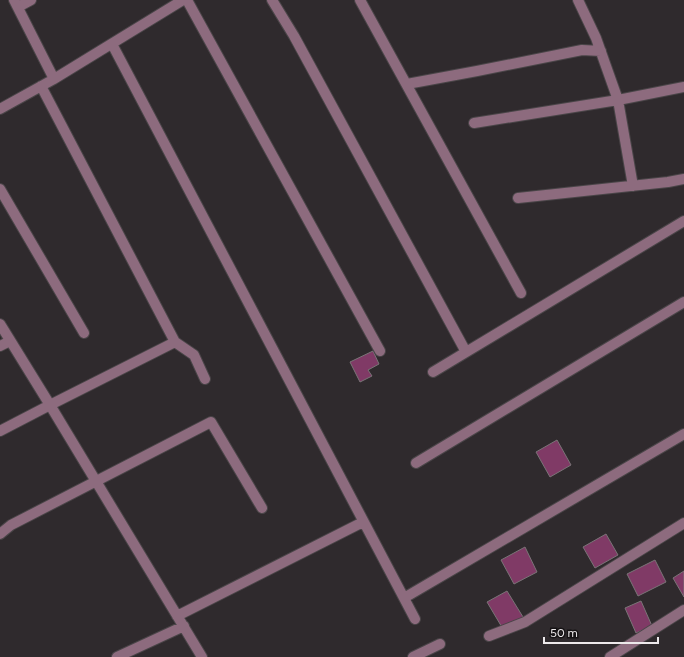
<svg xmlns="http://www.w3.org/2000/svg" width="684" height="657" font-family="Figtree,sans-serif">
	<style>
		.building { fill: #803a66; stroke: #7a7477 }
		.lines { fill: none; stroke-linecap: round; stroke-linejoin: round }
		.minor-casing { stroke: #4a4548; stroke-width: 12 }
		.minor { stroke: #8d6b7e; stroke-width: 10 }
	</style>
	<rect width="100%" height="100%" fill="#2f2a2d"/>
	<path class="building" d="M 373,351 L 379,364 L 368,370 L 372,376 L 360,382 L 350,362 Z
		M 557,440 L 571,465 L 550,477 L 536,452 Z
		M 606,534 L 618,555 L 595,568 L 583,547 Z
		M 525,547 L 537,572 L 514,584 L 501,560 Z
		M 655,560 L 666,582 L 638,596 L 627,574 Z
		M 684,571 L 684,597 L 673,578 Z
		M 507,591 L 523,617 L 503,629 L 487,602 Z
		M 641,601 L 652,626 L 636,633 L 625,608 Z"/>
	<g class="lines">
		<g class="minor-casing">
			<path id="minor" d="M 14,0 L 54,79
				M 187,0 L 380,351
				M 272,0 L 294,36 L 466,352
				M 360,0 L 521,293
				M 578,0 L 596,38 L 618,100 L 633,186
				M 18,7 L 31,0
				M 112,44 L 415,619
				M 407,84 L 477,71 L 582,50 L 601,51
				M 0,109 L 54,79 L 183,0
				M 474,123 L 618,100 L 684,87
				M 0,189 L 84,333
				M 518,198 L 668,182 L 684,179
				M 0,324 L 50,405 L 202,657
				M 175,342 L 194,355 L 205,379
				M 0,346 L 10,341
				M 433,372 L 684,221
				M 0,431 L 50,405 L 175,342 L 41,86
				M 416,463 L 684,302
				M 0,534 L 11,525 L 211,422 L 262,508
				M 404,598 L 684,434
				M 177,616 L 363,522
				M 489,636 L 525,622 L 684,523
				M 117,657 L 184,626
				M 413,657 L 440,644
				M 610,657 L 684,610"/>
		</g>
		<use href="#minor" class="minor"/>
	</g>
	<path d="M544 637v6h114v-6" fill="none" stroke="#ede9eb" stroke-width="2"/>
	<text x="550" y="637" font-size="12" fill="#ede9eb" stroke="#161315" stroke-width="3" paint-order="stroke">50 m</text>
</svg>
